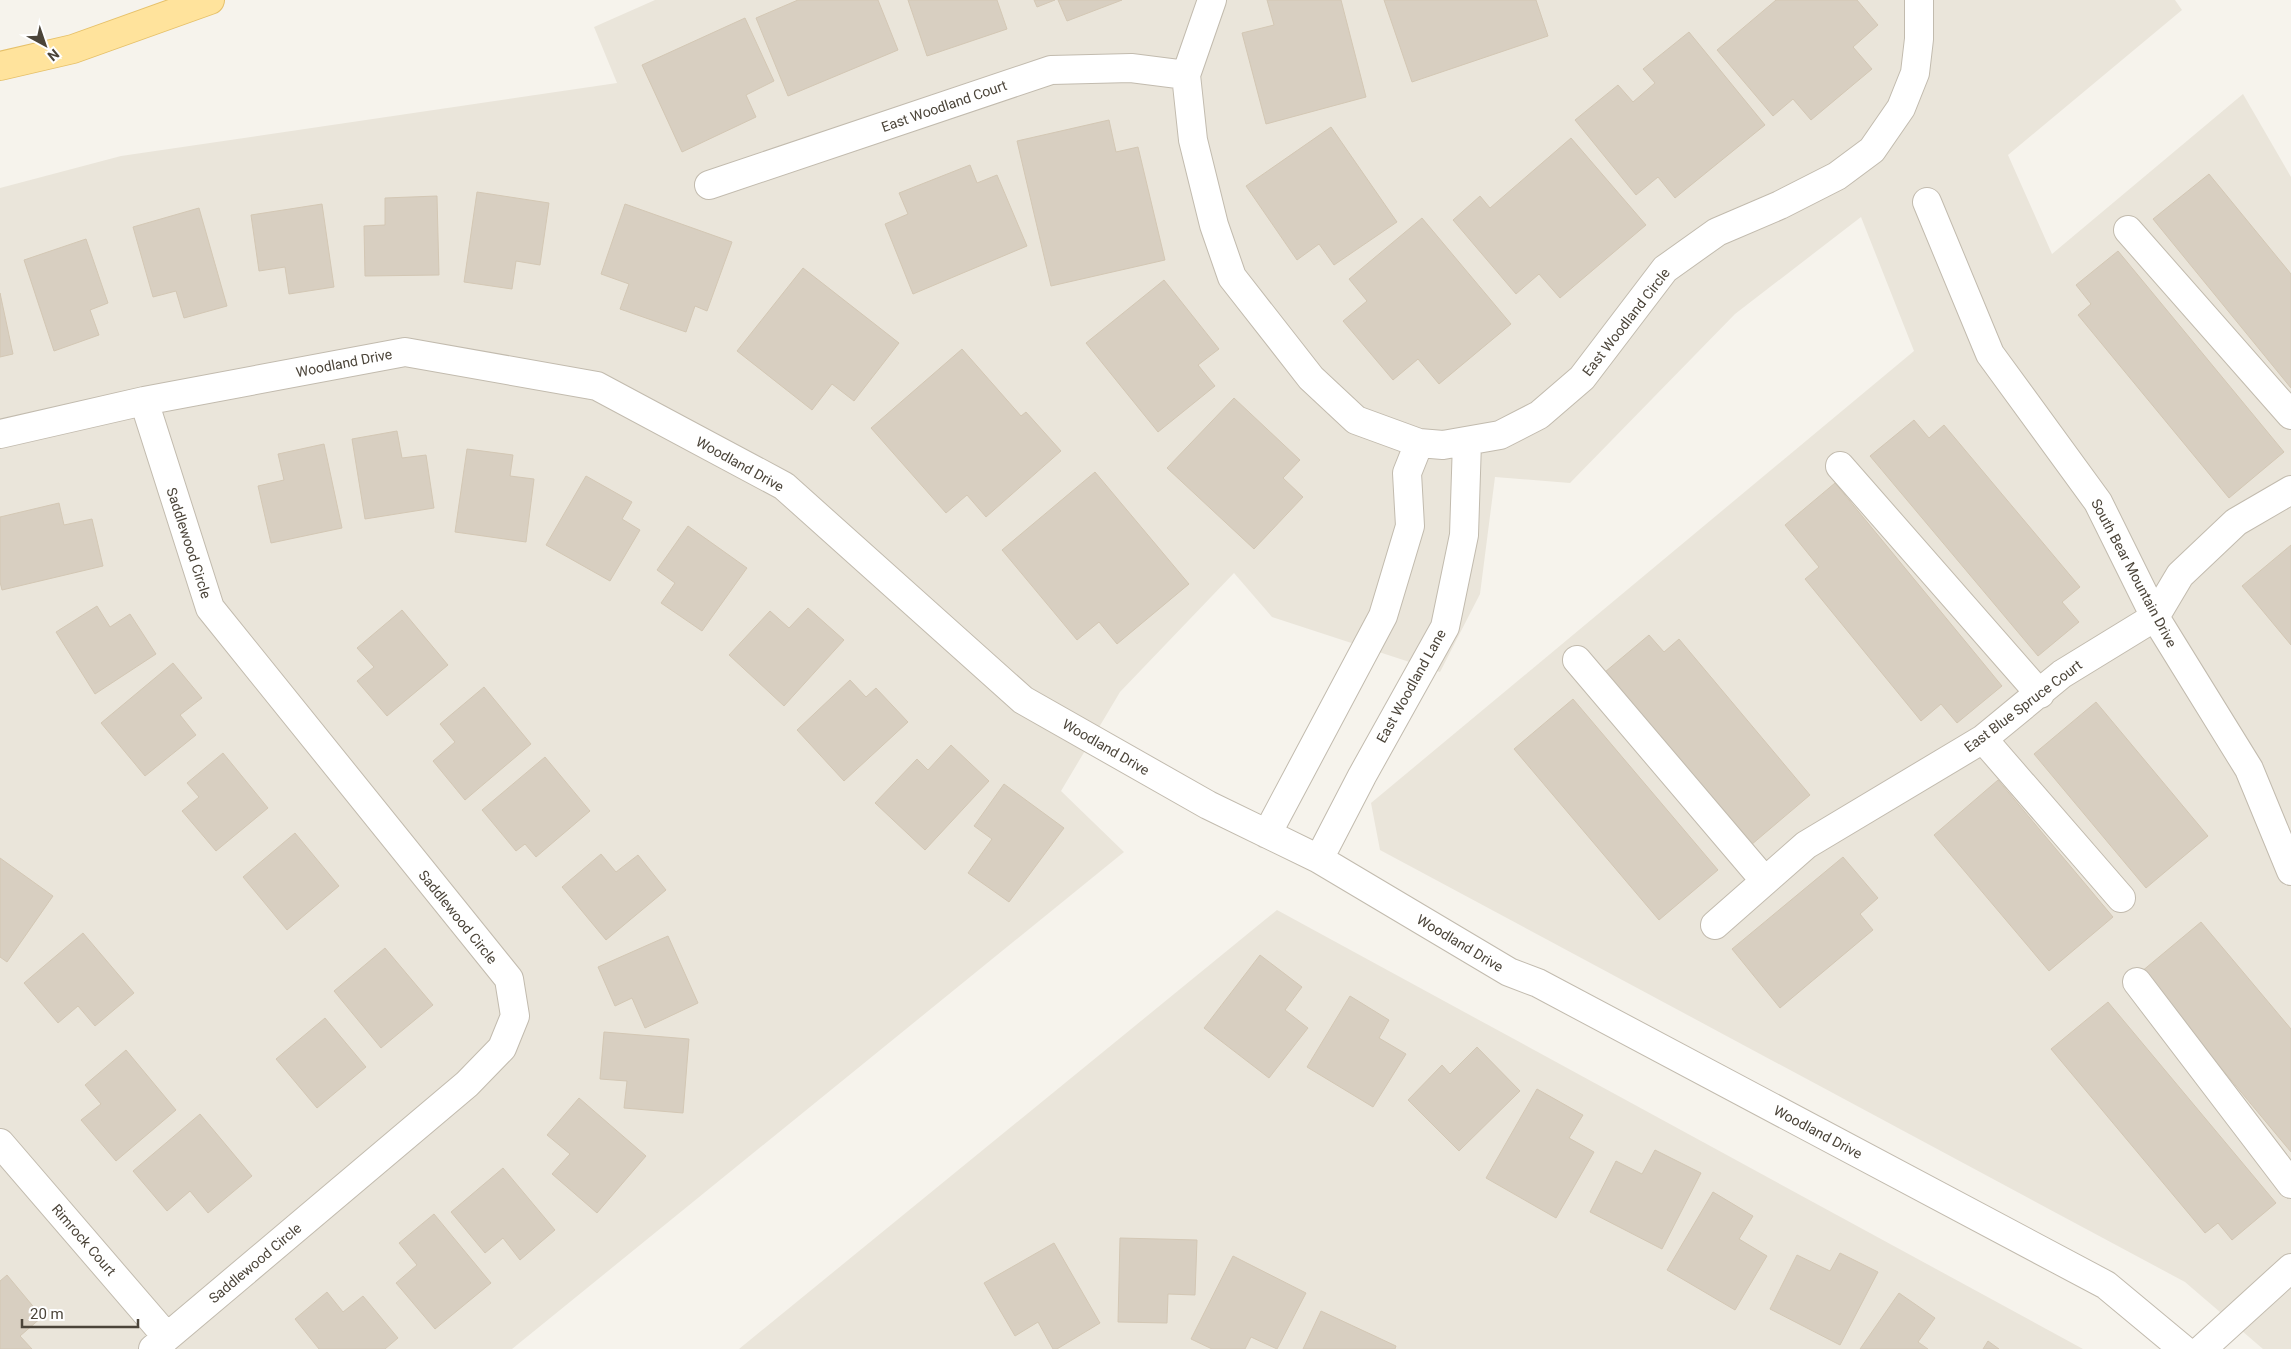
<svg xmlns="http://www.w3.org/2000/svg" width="2291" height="1349" font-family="Roboto,sans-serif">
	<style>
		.residential { fill: #eae5da }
		.building { fill: #d8cfc1; stroke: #d3c7b4 }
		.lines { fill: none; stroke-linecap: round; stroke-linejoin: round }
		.street-casing { stroke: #c2bbae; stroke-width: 30 }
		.primary-casing { stroke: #e6c16a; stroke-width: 30 }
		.street { stroke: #fff; stroke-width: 28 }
		.primary { stroke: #ffe39c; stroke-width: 28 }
		.labels { text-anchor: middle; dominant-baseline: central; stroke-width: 5; stroke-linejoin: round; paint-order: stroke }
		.street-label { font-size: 14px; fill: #4b4439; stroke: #fff }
	</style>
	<rect width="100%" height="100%" fill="#f6f3ec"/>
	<path class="residential" d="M 655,0 L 2175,0 L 2182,10 L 2008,155 L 2052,254 L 2243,94 L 2291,177 L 2291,1349 L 2263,1349 L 2185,1282 L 1380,850 L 1371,803 L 1914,351 L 1861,217 L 1735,314 L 1570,483 L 1495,477 L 1480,594 L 1440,672 L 1272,617 L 1234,573 L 1120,692 L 1061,791 L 1124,852 L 512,1349 L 0,1349 L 0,188 L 121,156 L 617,83 L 594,27 Z
		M 1277,910 L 2083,1349 L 739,1349 Z"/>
	<path class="building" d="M 798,0 L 878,0 L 898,50 L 788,96 L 756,18 Z
		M 908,0 L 997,0 L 1007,29 L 927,56 Z
		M 1034,0 L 1055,0 L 1037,7 Z
		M 1058,0 L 1122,0 L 1067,21 Z
		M 1267,0 L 1341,0 L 1366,97 L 1266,124 L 1242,33 L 1274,25 Z
		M 1384,0 L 1536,0 L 1548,36 L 1412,82 Z
		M 1776,0 L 1857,0 L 1878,25 L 1853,47 L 1872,69 L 1811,120 L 1793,99 L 1773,116 L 1717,50 Z
		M 745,18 L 774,81 L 746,95 L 756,117 L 682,152 L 642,65 Z
		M 1689,32 L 1765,125 L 1675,198 L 1658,177 L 1636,195 L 1575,120 L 1618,85 L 1633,102 L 1655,83 L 1643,69 Z
		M 1109,120 L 1116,152 L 1138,147 L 1165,260 L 1051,286 L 1017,141 Z
		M 1331,127 L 1397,222 L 1334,265 L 1319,244 L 1297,260 L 1246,186 Z
		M 1571,138 L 1646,225 L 1560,298 L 1539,274 L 1516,294 L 1453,220 L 1480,196 L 1490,208 Z
		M 970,165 L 977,183 L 997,175 L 1027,246 L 913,294 L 885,224 L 908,214 L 899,193 Z
		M 2209,174 L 2291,274 L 2291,388 L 2153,219 Z
		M 477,192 L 549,203 L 540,265 L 516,261 L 512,289 L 464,282 Z
		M 437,196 L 439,275 L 365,276 L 364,226 L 385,225 L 385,198 Z
		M 322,204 L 334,287 L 289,294 L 285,267 L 259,271 L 251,215 Z
		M 625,204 L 732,242 L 707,311 L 695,306 L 686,332 L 620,309 L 629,284 L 601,274 Z
		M 199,208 L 227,306 L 184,318 L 176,291 L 153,297 L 133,227 Z
		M 1422,218 L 1511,324 L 1439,384 L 1418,359 L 1393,380 L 1343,321 L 1367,301 L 1349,279 Z
		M 86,239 L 108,303 L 90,310 L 99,335 L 54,351 L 24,260 Z
		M 2118,251 L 2284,452 L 2229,498 L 2078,315 L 2091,304 L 2076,285 Z
		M 803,268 L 899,343 L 854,401 L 832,384 L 812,410 L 737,351 Z
		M 1164,280 L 1219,349 L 1198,365 L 1215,386 L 1158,432 L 1086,343 Z
		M 0,293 L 13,354 L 0,357 Z
		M 962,349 L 1021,416 L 1026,412 L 1061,451 L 986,517 L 967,495 L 946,513 L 871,428 Z
		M 1234,398 L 1300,460 L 1283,478 L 1303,497 L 1254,549 L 1167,468 Z
		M 1914,420 L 1929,438 L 1944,425 L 2080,587 L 2062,602 L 2079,622 L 2038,656 L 1870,456 Z
		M 397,431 L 402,458 L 426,455 L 434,508 L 365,519 L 352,439 Z
		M 324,444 L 342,528 L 271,543 L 258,486 L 284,480 L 278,454 Z
		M 467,449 L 513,455 L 510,476 L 534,479 L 526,542 L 455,532 Z
		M 1095,472 L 1189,584 L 1117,644 L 1099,622 L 1077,640 L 1002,550 Z
		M 586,476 L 632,502 L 622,519 L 640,530 L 610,581 L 546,545 Z
		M 1835,483 L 2002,686 L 1957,723 L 1941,704 L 1921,721 L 1805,579 L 1819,567 L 1785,525 Z
		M 59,503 L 64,525 L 92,519 L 103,566 L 2,590 L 0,582 L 0,517 Z
		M 688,526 L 747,568 L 702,631 L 661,603 L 675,583 L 657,570 Z
		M 2291,545 L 2291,645 L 2242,586 Z
		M 97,606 L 110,627 L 130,614 L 156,654 L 95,694 L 56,632 Z
		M 808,608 L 844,640 L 784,706 L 729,655 L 770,611 L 789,628 Z
		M 402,610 L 448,665 L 387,716 L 357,681 L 374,667 L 357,648 Z
		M 1649,635 L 1664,652 L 1679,639 L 1810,795 L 1751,845 L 1605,672 Z
		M 173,663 L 202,698 L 180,715 L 196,735 L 145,776 L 101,723 Z
		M 850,680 L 866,697 L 876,688 L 908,722 L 844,781 L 797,730 Z
		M 484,687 L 531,744 L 465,800 L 433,761 L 455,742 L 440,724 Z
		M 1573,699 L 1718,870 L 1659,920 L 1514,749 Z
		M 2096,702 L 2208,836 L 2146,888 L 2034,754 Z
		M 951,745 L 989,781 L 925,850 L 875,803 L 917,759 L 928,770 Z
		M 223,753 L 268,808 L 216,851 L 182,811 L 199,797 L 187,783 Z
		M 545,757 L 590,811 L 536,857 L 525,844 L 516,851 L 482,810 Z
		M 1998,780 L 2113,917 L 2049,971 L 1934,835 Z
		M 1004,784 L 1064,828 L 1009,902 L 968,873 L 992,839 L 974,826 Z
		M 295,833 L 339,886 L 287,930 L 243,877 Z
		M 601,854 L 616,872 L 638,855 L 666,890 L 606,940 L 562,887 Z
		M 1843,857 L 1878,898 L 1860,914 L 1873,930 L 1780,1008 L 1732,949 Z
		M 0,858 L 53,896 L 7,962 L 0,957 Z
		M 2201,922 L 2291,1029 L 2291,1152 L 2141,972 Z
		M 83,933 L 134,993 L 95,1026 L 78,1006 L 58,1023 L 24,983 Z
		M 668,936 L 698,1003 L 645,1028 L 632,998 L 615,1006 L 598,967 Z
		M 385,948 L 433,1005 L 381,1048 L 334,991 Z
		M 1260,955 L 1302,987 L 1285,1010 L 1308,1028 L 1269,1078 L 1204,1028 Z
		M 1350,996 L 1389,1020 L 1379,1038 L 1406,1054 L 1373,1107 L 1307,1067 Z
		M 2108,1002 L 2276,1203 L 2232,1240 L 2218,1223 L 2205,1233 L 2051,1049 Z
		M 325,1018 L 366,1067 L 317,1108 L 276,1059 Z
		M 604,1032 L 689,1039 L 683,1113 L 624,1108 L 627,1081 L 600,1079 Z
		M 1477,1047 L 1520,1091 L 1459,1151 L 1408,1100 L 1442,1065 L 1450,1074 Z
		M 126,1050 L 176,1110 L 116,1161 L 81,1120 L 101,1104 L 85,1085 Z
		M 1537,1089 L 1583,1115 L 1569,1138 L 1594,1152 L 1556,1218 L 1486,1178 Z
		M 579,1098 L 646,1156 L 597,1213 L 552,1174 L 570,1154 L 547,1135 Z
		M 200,1114 L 252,1176 L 208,1213 L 190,1191 L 167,1211 L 133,1171 Z
		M 1655,1150 L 1701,1173 L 1662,1249 L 1590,1212 L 1616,1161 L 1642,1174 Z
		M 503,1168 L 555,1230 L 520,1260 L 503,1238 L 485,1253 L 451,1212 Z
		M 1713,1192 L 1753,1216 L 1739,1239 L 1767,1256 L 1735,1310 L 1667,1270 Z
		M 434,1214 L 491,1283 L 435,1329 L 396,1283 L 417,1265 L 399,1243 Z
		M 1120,1238 L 1197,1240 L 1195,1295 L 1168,1294 L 1167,1323 L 1118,1322 Z
		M 1054,1243 L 1100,1323 L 1057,1349 L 1053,1349 L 1038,1322 L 1015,1336 L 984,1283 Z
		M 1840,1253 L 1878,1272 L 1840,1345 L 1770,1309 L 1797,1255 L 1830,1271 Z
		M 1233,1256 L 1306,1293 L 1277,1349 L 1251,1337 L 1245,1349 L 1212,1349 L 1191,1339 Z
		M 7,1275 L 42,1317 L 20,1336 L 32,1349 L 0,1349 L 0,1281 Z
		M 327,1292 L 343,1312 L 363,1296 L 398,1338 L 385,1349 L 319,1349 L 295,1319 Z
		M 1899,1293 L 1935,1318 L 1918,1342 L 1928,1349 L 1860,1349 Z
		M 1321,1311 L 1396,1346 L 1395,1349 L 1303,1349 Z
		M 1988,1341 L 1999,1349 L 1983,1349 Z"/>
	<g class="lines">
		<g class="street-casing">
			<path id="street" d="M 1212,0 L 1186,75 L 1193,140 L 1214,225 L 1232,277 L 1311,378 L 1356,420 L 1419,443 L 1443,445 L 1500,435 L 1539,415 L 1582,378 L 1665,269 L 1717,232 L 1780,205 L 1837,176 L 1872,150 L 1901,108 L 1915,73 L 1919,39 L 1919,0
				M 709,185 L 1051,70 L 1131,68 L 1186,75
				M 1927,202 L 1990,354 L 2098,502 L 2155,617 L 2249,769 L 2291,871
				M 2128,230 L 2291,415
				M 144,401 L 210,608 L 509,979 L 515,1016 L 502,1048 L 467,1084 L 153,1349
				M 0,434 L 144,401 L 405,352 L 597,386 L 784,486 L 1023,700 L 1208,805 L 1319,859 L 1509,972 L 1538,983 L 2106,1285 L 2183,1349
				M 1840,466 L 2040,694
				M 1577,660 L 1765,881
				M 1983,739 L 2121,898
				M 1267,834 L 1383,616 L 1410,526 L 1407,473 L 1419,443
				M 1319,859 L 1362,776 L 1445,627 L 1464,535 L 1467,442
				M 1715,925 L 1806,845 L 1983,739 L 2062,674 L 2155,617 L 2180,575 L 2236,522 L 2291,490
				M 2137,982 L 2291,1184
				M 0,1143 L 167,1337
				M 2202,1349 L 2291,1268"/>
		</g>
		<g class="primary-casing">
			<path id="primary" d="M 0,66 L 73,49 L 210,0"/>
		</g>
		<use href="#street" class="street"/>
		<use href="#primary" class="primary"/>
	</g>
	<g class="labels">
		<g class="street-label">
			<text transform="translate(944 106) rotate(-19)">East Woodland Court</text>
			<text transform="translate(1626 322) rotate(-52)">East Woodland Circle</text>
			<text transform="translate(344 363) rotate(-11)">Woodland Drive</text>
			<text transform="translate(740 464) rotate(29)">Woodland Drive</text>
			<text transform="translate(189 543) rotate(72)">Saddlewood Circle</text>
			<text transform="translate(2134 573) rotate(62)">South Bear Mountain Drive</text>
			<text transform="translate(1411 686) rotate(-61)">East Woodland Lane</text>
			<text transform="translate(2023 706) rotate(-37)">East Blue Spruce Court</text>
			<text transform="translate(1106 747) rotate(30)">Woodland Drive</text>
			<text transform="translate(458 917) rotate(51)">Saddlewood Circle</text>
			<text transform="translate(1460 943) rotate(31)">Woodland Drive</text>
			<text transform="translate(1818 1132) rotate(28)">Woodland Drive</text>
			<text transform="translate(84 1240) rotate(49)">Rimrock Court</text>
			<text transform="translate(255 1263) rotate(-40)">Saddlewood Circle</text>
		</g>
	</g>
	<g transform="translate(45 45) rotate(140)" stroke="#ffffff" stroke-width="4" paint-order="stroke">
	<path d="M0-4L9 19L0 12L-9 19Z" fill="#4b4439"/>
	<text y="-8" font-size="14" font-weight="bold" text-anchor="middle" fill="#4b4439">N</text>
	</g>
	<path d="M22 1319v8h116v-8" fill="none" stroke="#4b4439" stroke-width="2.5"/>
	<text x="30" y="1319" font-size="15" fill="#4b4439" stroke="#ffffff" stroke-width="4" paint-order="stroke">20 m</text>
</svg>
